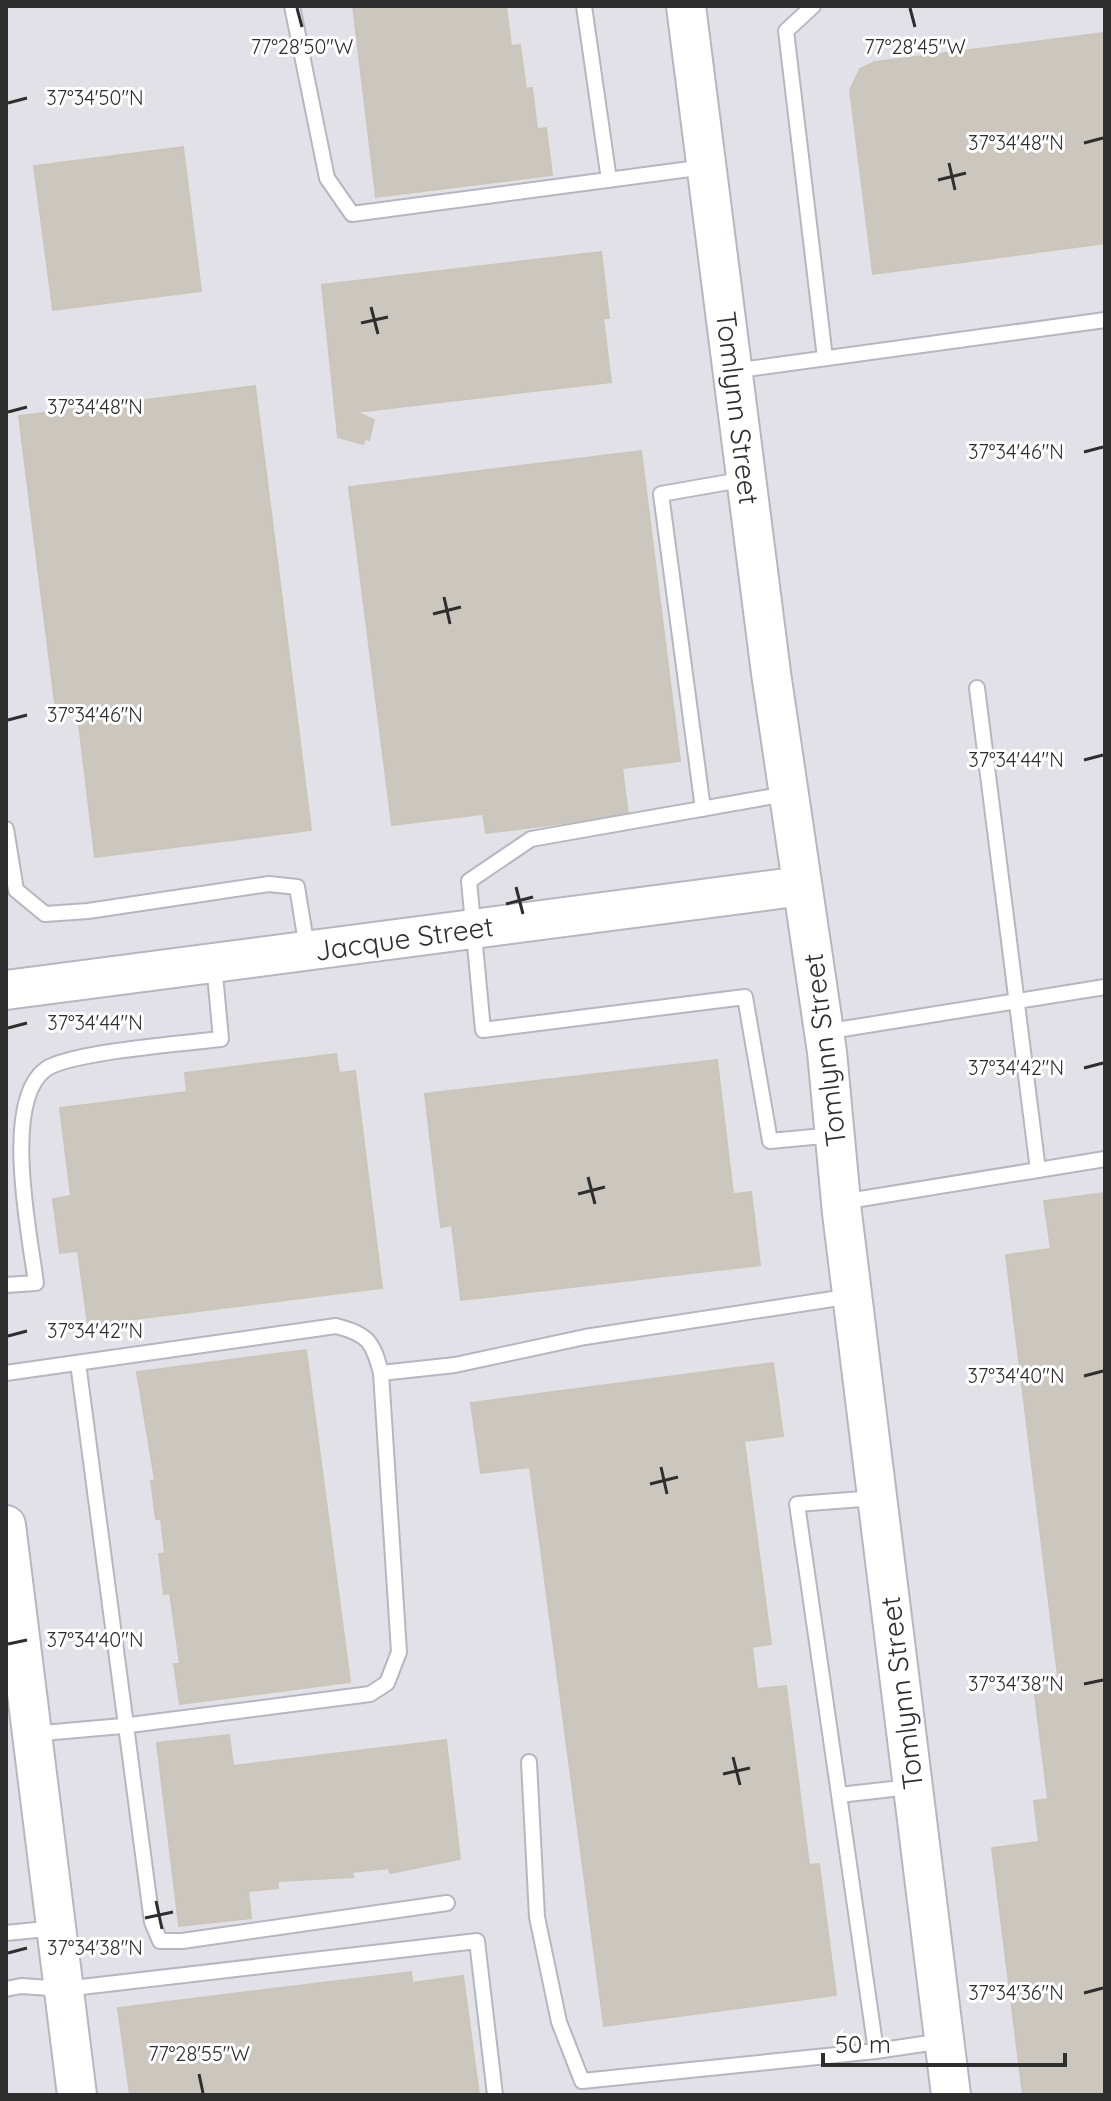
<svg xmlns="http://www.w3.org/2000/svg" width="1111" height="2101" font-family="Quicksand,sans-serif">
	<style>
		.industrial { fill: #e3e1e8 }
		.building { fill: #cbc7bf; stroke: #cbc5ba; stroke-width: 2 }
		.lines { fill: none; stroke-linecap: round; stroke-linejoin: round }
		.lane-casing { stroke: #b4b7c1; stroke-width: 18 }
		.secondary-casing { stroke: #b4b7c1; stroke-width: 42 }
		.lane { stroke: #fff; stroke-width: 14 }
		.secondary { stroke: #fff; stroke-width: 38 }
		.ticks { fill: none; stroke: #2e2e2e; stroke-width: 3 }
		.labels { text-anchor: middle; dominant-baseline: central; stroke-width: 6; stroke-linejoin: round; paint-order: stroke }
		.street-label { font-size: 28px; fill: #2e2e2e; stroke: #fff }
		.ticks-label { font-size: 20px; text-anchor: middle; fill: #2e2e2e; stroke: #fff; stroke-width: 6; stroke-linejoin: round; paint-order: stroke }
	</style>
	<rect width="100%" height="100%" fill="#efe9e1"/>
	<path class="industrial" d="M 6,6 L 1105,6 L 1105,2095 L 6,2095 Z"/>
	<path class="building" d="M 353,6 L 506,6 L 511,46 L 520,45 L 526,89 L 532,88 L 537,129 L 546,128 L 552,175 L 376,197 Z
		M 1105,33 L 1105,243 L 873,274 L 850,90 L 860,69 L 875,62 Z
		M 183,147 L 201,291 L 53,310 L 34,166 Z
		M 601,252 L 609,318 L 603,318 L 611,382 L 356,412 L 374,420 L 369,440 L 365,438 L 363,444 L 338,437 L 322,285 Z
		M 255,386 L 311,830 L 95,857 L 77,708 L 56,711 L 19,416 Z
		M 641,451 L 680,761 L 622,768 L 628,815 L 486,833 L 483,814 L 392,825 L 349,487 Z
		M 336,1054 L 339,1073 L 355,1071 L 382,1288 L 88,1325 L 78,1251 L 60,1253 L 53,1199 L 71,1196 L 60,1108 L 187,1092 L 185,1073 Z
		M 717,1060 L 733,1194 L 751,1192 L 760,1265 L 461,1300 L 452,1225 L 441,1227 L 425,1094 Z
		M 1105,1193 L 1105,2095 L 1023,2095 L 992,1848 L 1039,1842 L 1034,1801 L 1048,1799 L 1033,1679 L 1058,1676 L 1006,1255 L 1051,1249 L 1044,1201 Z
		M 306,1350 L 350,1682 L 180,1704 L 174,1664 L 180,1664 L 170,1593 L 164,1594 L 159,1554 L 165,1553 L 161,1519 L 156,1519 L 151,1481 L 155,1480 L 137,1372 Z
		M 773,1363 L 783,1436 L 744,1441 L 771,1644 L 752,1647 L 757,1689 L 786,1686 L 809,1865 L 819,1864 L 836,1995 L 604,2026 L 530,1467 L 481,1473 L 471,1403 Z
		M 229,1735 L 233,1766 L 446,1740 L 460,1859 L 390,1873 L 389,1868 L 352,1872 L 353,1877 L 278,1881 L 278,1888 L 248,1891 L 251,1918 L 179,1926 L 157,1743 Z
		M 411,1972 L 412,1983 L 463,1976 L 479,2095 L 130,2095 L 118,2008 Z"/>
	<g class="lines">
		<g class="lane-casing">
			<path id="lane" d="M 292,6 L 327,178 L 352,214 L 705,167
				M 584,6 L 609,180
				M 813,6 L 786,31 L 825,358
				M 733,371 L 1105,320
				M 977,688 L 1038,1170
				M 786,794 L 531,839 L 469,881 L 483,1030 L 745,997 L 770,1141 L 834,1135
				M 703,809 L 661,494 L 746,479
				M 6,829 L 16,890 L 45,914 L 88,911 L 269,884 L 297,887 L 307,948
				M 824,1032 L 1105,987
				M 842,1202 L 1105,1159
				M 6,1285 L 36,1283 C 30,1236 1,1101 46,1069 C 71,1052 186,1043 221,1039 L 214,964
				M 78,1363 L 152,1922 L 160,1941 L 182,1941 L 447,1903
				M 6,1373 L 336,1326 C 368,1334 373,1342 381,1373
				M 875,1498 L 797,1504 L 876,2051 L 943,2041
				M 32,1734 L 122,1726 L 370,1694 L 387,1683 L 399,1652 L 381,1373 L 455,1365 L 585,1337 L 852,1296
				M 529,1762 L 537,1917 L 559,2022 L 582,2081 L 876,2051
				M 839,1795 L 910,1787
				M 6,1933 L 56,1928
				M 6,1989 L 21,1986 L 64,1989 L 477,1941 L 495,2095"/>
		</g>
		<g class="secondary-casing">
			<path id="secondary" d="M 686,6 L 771,673 L 827,1052 L 842,1213 L 951,2095
				M 6,990 L 802,886
				M 6,1525 L 77,2095"/>
		</g>
		<use href="#lane" class="lane"/>
		<use href="#secondary" class="secondary"/>
	</g>
	<path class="ticks" d="M 297,8 L 302,27M 910,8 L 915,27M 8,103 L 27,98M 1084,143 L 1103,138M 949,163 L 955,190M 938,180 L 966,173M 371,307 L 378,334M 361,323 L 388,317M 8,412 L 27,407M 1084,452 L 1103,447M 444,597 L 450,624M 433,614 L 461,607M 8,720 L 27,715M 1084,760 L 1103,755M 516,887 L 523,914M 506,904 L 533,897M 8,1028 L 27,1023M 1084,1068 L 1103,1063M 588,1177 L 595,1204M 578,1194 L 605,1187M 8,1336 L 27,1331M 1084,1376 L 1103,1371M 661,1467 L 667,1494M 650,1484 L 678,1477M 8,1644 L 27,1640M 1084,1684 L 1103,1680M 733,1757 L 740,1785M 723,1774 L 750,1768M 156,1901 L 162,1929M 145,1918 L 173,1912M 8,1953 L 27,1948M 1084,1993 L 1103,1988M 199,2074 L 203,2093"/>
	<g class="labels">
		<g class="street-label">
			<text transform="translate(738 408) rotate(83)">Tomlynn Street</text>
			<text transform="translate(404 938) rotate(-8)">Jacque Street</text>
			<text transform="translate(824 1050) rotate(-97)">Tomlynn Street</text>
			<text transform="translate(901 1693) rotate(-97)">Tomlynn Street</text>
		</g>
	</g>
	<g class="ticks-label">
		<text x="302" y="54">77°28'50"W</text>
		<text x="915" y="54">77°28'45"W</text>
		<text x="95" y="105">37°34'50"N</text>
		<text x="1016" y="150">37°34'48"N</text>
		<text x="95" y="414">37°34'48"N</text>
		<text x="1016" y="459">37°34'46"N</text>
		<text x="95" y="722">37°34'46"N</text>
		<text x="1016" y="767">37°34'44"N</text>
		<text x="95" y="1030">37°34'44"N</text>
		<text x="1016" y="1075">37°34'42"N</text>
		<text x="95" y="1338">37°34'42"N</text>
		<text x="1016" y="1383">37°34'40"N</text>
		<text x="95" y="1647">37°34'40"N</text>
		<text x="1016" y="1691">37°34'38"N</text>
		<text x="95" y="1955">37°34'38"N</text>
		<text x="1016" y="2000">37°34'36"N</text>
		<text x="199" y="2061">77°28'55"W</text>
	</g>
	<rect width="1111" height="2101" fill="none" stroke="#2e2e2e" stroke-width="16"/>
	<path d="M823 2053v12h242v-12" fill="none" stroke="#2e2e2e" stroke-width="4"/>
	<text x="835" y="2053" font-size="24" fill="#2e2e2e" stroke="#ffffff" stroke-width="6" paint-order="stroke">50 m</text>
</svg>
